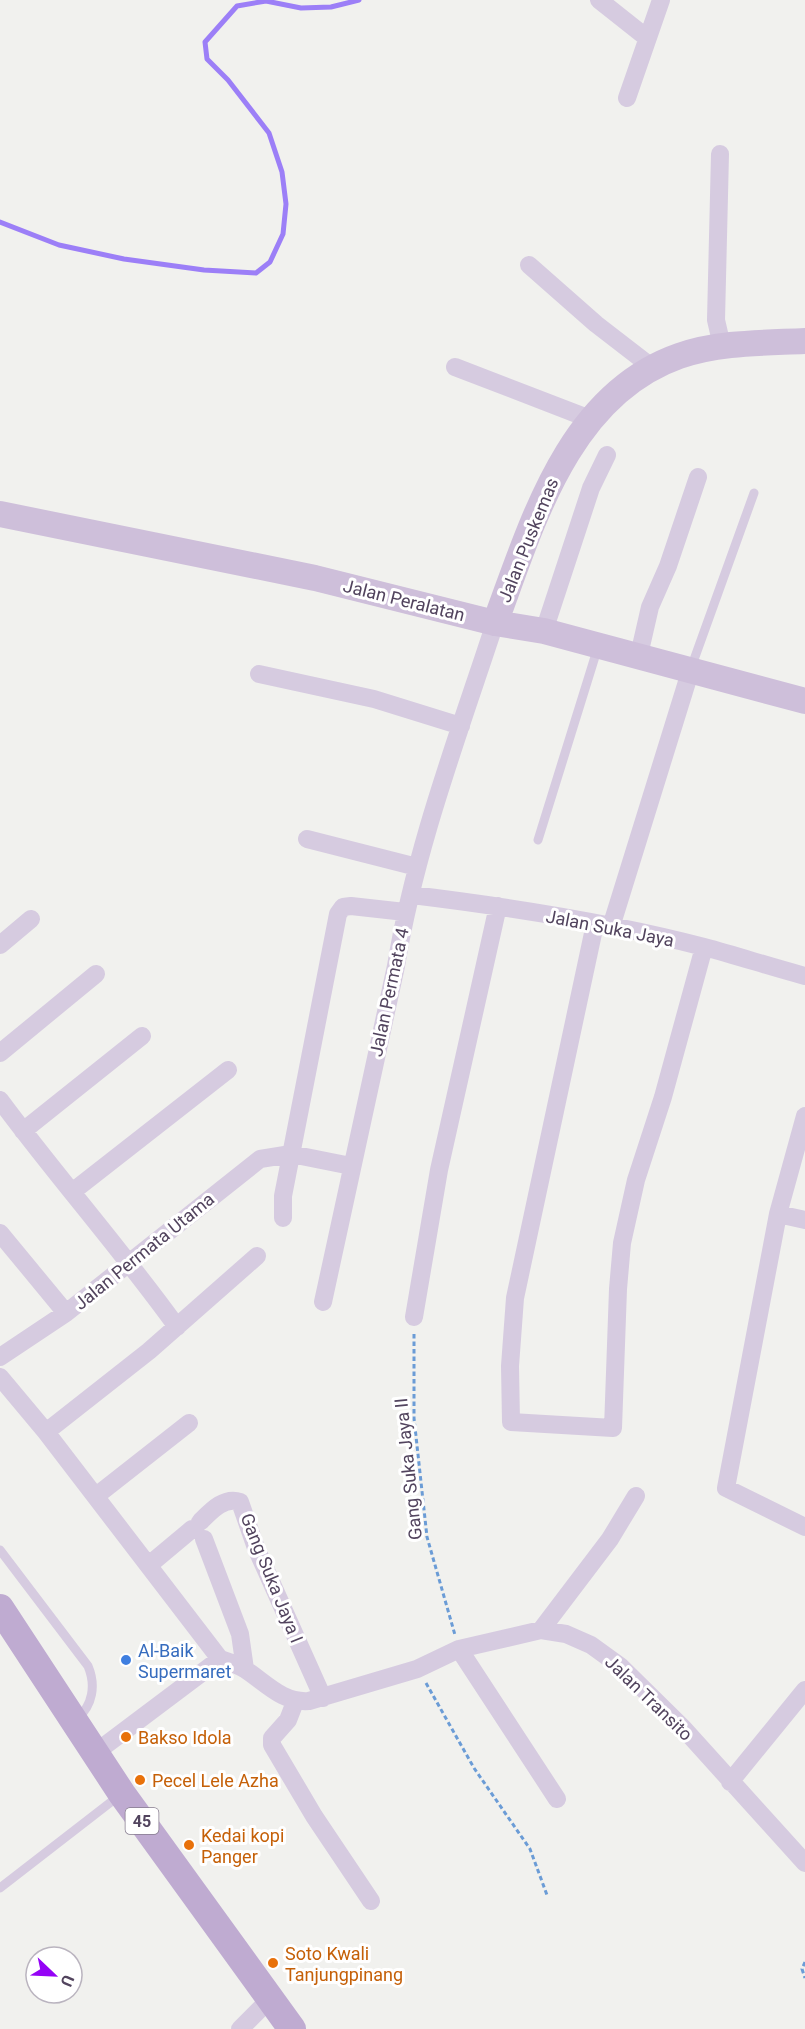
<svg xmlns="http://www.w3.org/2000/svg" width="805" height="2029" font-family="Roboto,sans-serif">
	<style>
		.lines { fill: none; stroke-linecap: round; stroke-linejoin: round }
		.stream { stroke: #9c7ff7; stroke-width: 5 }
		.path { stroke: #6b9cd6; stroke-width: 3; stroke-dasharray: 4.5 3; stroke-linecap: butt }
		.lane { stroke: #d6cbe0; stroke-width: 9 }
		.street { stroke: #d6cbe0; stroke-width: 18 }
		.secondary { stroke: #cebfda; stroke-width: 26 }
		.primary { stroke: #bfabd1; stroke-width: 28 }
		.shop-dot { fill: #3f7fe0; stroke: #fff; stroke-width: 2 }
		.food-dot { fill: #e8710a; stroke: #fff; stroke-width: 2 }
		.labels { text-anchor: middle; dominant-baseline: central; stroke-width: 6; stroke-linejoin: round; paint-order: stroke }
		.shield { fill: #fff; stroke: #867c8e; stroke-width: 1.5 }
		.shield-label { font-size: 16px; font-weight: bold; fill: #52445e }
		.street-label { font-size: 18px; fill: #52445e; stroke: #fff }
		.shop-label { font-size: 18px; fill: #366cbe; stroke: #fff; text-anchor: start }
		.food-label { font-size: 18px; fill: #c56008; stroke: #fff; text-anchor: start }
	</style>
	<rect width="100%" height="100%" fill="#f1f1ee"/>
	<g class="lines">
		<path class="stream" d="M 0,222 L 59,245 L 124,259 L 204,270 L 256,273 L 270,262 L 283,234 L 286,204 L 282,172 L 269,133 L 228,80 L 207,59 L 205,42 L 237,6 L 266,1 L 301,8 L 331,7 L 359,0"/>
		<path class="path" d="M 414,1334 L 414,1418 L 427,1537 L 455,1635
			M 426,1683 L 474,1768 L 530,1849 L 547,1895
			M 805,1962 L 802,1969 L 805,1978"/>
		<path class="lane" d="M 691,668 L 754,493
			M 538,840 L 598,647
			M 0,1550 L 88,1666 C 96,1685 93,1705 77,1719
			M 0,1888 L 120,1795"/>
		<path class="street" d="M 599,0 L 647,38
			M 627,98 L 661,0
			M 720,154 L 716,320 L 722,346
			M 529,265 L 596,324 L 653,368
			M 455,367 L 590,419
			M 544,631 L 591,488 L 607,455
			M 639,655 L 650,607 L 668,566 L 698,477
			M 259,674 L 374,699 L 461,726
			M 307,839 L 417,867
			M 412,895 C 510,907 609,922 704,947 C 738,956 771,967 805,976
			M 595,924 L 515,1298 L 510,1366 L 511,1422 L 613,1428 L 618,1289 L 622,1243 L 636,1180 L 663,1097 L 704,947
			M 611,927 L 691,669
			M 0,945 L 31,919
			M 0,1053 L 96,974
			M 0,1100 C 57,1177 121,1249 177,1327
			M 805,1116 L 778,1214 L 726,1488 L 805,1527
			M 23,1131 L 142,1036
			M 72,1192 L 228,1070
			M 778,1214 L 805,1220
			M 283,1218 L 283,1196 L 338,914 L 343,907 L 351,906 L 405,912
			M 0,1233 L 66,1313
			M 323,1302 L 396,966 C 415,849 458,736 495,623
			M 414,1317 L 439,1170 L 498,906
			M 0,1357 L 66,1313 L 260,1159 L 291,1154 L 351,1166
			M 0,1377 L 46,1432 L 220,1659
			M 46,1432 L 149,1351 L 257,1256
			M 96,1496 L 189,1423
			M 200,1522 C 210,1512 224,1496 240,1502 L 256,1548 L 323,1698
			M 204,1539 L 240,1634 L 245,1669
			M 149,1565 L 192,1529
			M 541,1630 L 610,1539 L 636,1496
			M 459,1649 L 557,1799
			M 295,1702 L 288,1720 L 272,1738 L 272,1745 L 314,1816 L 371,1901
			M 95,1753 L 220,1659 C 229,1662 239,1665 246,1670 C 267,1684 283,1703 309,1701 L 417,1669 L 459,1649 L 541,1630 L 566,1634 L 591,1645 L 620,1666 L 684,1729 L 805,1863
			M 730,1782 L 805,1690
			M 240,2029 L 270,1999"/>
		<path class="secondary" d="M 0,514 L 315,578 L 495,623 L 544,631 L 805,701
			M 495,623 C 532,524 568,395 679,356 C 719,342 763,343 805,341"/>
		<path class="primary" d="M 0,1608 L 122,1794 L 292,2029"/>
	</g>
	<circle class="shop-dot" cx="126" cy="1660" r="6"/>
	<g class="food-dot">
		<circle cx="126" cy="1737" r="6"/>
		<circle cx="140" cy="1780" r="6"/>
		<circle cx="189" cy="1845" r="6"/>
		<circle cx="273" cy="1963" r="6"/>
	</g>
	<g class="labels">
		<rect class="shield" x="125.5" y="1808" width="33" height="26" rx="4.5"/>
		<g class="shield-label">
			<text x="142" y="1821">45</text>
		</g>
		<g class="street-label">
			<text transform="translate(528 540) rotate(-68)">Jalan Puskemas</text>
			<text transform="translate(404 600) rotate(14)">Jalan Peralatan</text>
			<text transform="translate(610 928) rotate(11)">Jalan Suka Jaya</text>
			<text transform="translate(389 992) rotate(-78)">Jalan Permata 4</text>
			<text transform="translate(144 1251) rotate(-39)">Jalan Permata Utama</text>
			<text transform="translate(408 1469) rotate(-96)">Gang Suka Jaya II</text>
			<text transform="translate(272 1578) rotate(68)">Gang Suka Jaya I</text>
			<text transform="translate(649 1698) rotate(44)">Jalan Transito</text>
		</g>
		<g class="shop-label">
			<text x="138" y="1650">Al-Baik<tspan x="138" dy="21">Supermaret</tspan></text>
		</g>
		<g class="food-label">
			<text x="138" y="1737">Bakso Idola</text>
			<text x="152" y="1780">Pecel Lele Azha</text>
			<text x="201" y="1835">Kedai kopi<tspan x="201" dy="21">Panger</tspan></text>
			<text x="285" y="1953">Soto Kwali<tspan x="285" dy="21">Tanjungpinang</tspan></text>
		</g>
	</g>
	<g transform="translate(54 1975) rotate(113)"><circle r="28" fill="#ffffff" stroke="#bab4bf" stroke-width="1.5"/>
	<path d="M0-4.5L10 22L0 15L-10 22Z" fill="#9503f6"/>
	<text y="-9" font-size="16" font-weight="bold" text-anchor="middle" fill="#52445e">U</text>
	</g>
</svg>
